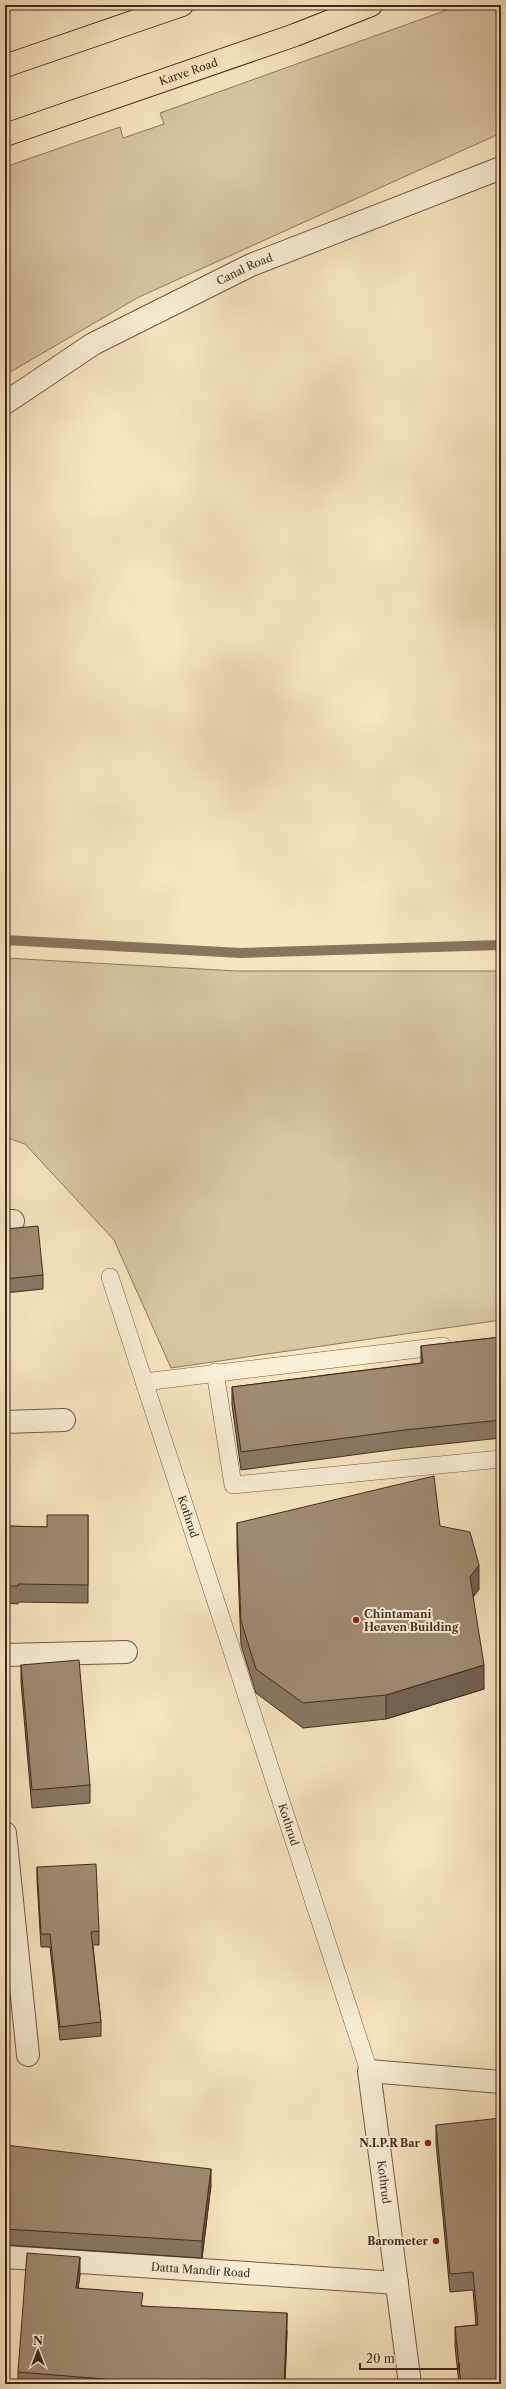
<svg xmlns="http://www.w3.org/2000/svg" width="506" height="2389" font-family="'Libre Caslon Text',serif">
	<style>
		.green { fill: #d9c6a5; stroke: #8e7762 }
		.lines { fill: none; stroke-linecap: round; stroke-linejoin: round }
		.stream { stroke: #8a735f; stroke-width: 10 }
		.service-casing { stroke: #705848; stroke-width: 18 }
		.minor-casing { stroke: #705848; stroke-width: 24 }
		.tertiary-casing { stroke: #705848; stroke-width: 24 }
		.primary-casing { stroke: #43281f; stroke-width: 24 }
		.service { stroke: #faefd7; stroke-width: 17 }
		.minor { stroke: #faefd7; stroke-width: 22 }
		.tertiary { stroke: #faefd7; stroke-width: 22 }
		.primary { stroke: #f8e6c1; stroke-width: 22 }
		.wall { fill: #8a7863; stroke: #43281f }
		.shaded-wall { fill: #716150; stroke: #43281f }
		.building { fill: #a18b73; stroke: #43281f }
		.poi-dot { fill: #8f2418; stroke: #faefd7; stroke-width: 1.5 }
		.labels { text-anchor: middle; dominant-baseline: central; stroke-width: 4; stroke-linejoin: round; paint-order: stroke }
		.street-label { font-size: 11px; fill: #43281f; stroke: #faefd7 }
		.poi-label { font-size: 11px; font-weight: bold; fill: #43281f; stroke: #faefd7; text-anchor: end }
	</style>
	<rect width="100%" height="100%" fill="#f8e6c1"/>
	<filter id="stains"><feTurbulence type="fractalNoise" baseFrequency=".005" numOctaves="4"/><feColorMatrix values="0 0 0 0 .2 0 0 0 0 .09 0 0 0 0 .02 0 0 0 .5 -.17"/></filter>
	<radialGradient id="worn" r=".72"><stop offset=".6" stop-color="#630" stop-opacity="0"/><stop offset="1" stop-color="#630" stop-opacity=".3"/></radialGradient>
	<path class="green" d="M 461,5 L 501,5 L 501,133 L 139,297 L 5,375 L 5,167 L 120,127 L 123,138 L 164,124 L 160,113 Z
		M 5,958 L 236,971 L 501,971 L 501,1320 L 171,1368 L 114,1240 L 25,1144 L 5,1137 Z
		M 5,2285 L 10,2285 L 6,2384 L 5,2384 Z"/>
	<g class="lines">
		<path class="stream" d="M 5,940 L 241,953 L 501,945"/>
		<g class="service-casing">
			<g id="service">
				<path id="s1" d="M 110,1277 L 369,2071"/>
				<path d="M 215,1372 L 233,1485 L 501,1459"/>
				<path d="M 144,1382 L 443,1346"/>
			</g>
		</g>
		<g class="minor-casing">
			<g id="minor">
				<path d="M 5,1221 L 13,1221"/>
				<path d="M 5,1422 L 64,1420"/>
				<path d="M 5,1655 L 126,1652"/>
				<path d="M 5,1833 L 28,2055"/>
				<path id="s2" d="M 5,2257 L 397,2283"/>
				<path d="M 410,2384 L 369,2071 L 501,2082"/>
			</g>
		</g>
		<g class="tertiary-casing">
			<g id="tertiary">
				<path id="s3" d="M 5,403 L 93,344 L 251,265 L 501,168"/>
			</g>
		</g>
		<g class="primary-casing">
			<g id="primary">
				<path d="M 5,66 L 182,5"/>
				<path id="s4" d="M 5,135 L 295,35 L 371,5"/>
			</g>
		</g>
		<use href="#service" class="service"/>
		<use href="#minor" class="minor"/>
		<use href="#tertiary" class="tertiary"/>
		<use href="#primary" class="primary"/>
	</g>
	<path class="wall" d="M 5,1229 L 43,1275 L 43,1289 L 5,1293 L 5,1247 L 6,1247 Z
		M 501,1337 L 501,1438 L 405,1448 L 241,1470 L 232,1405 L 232,1387 L 421,1363 L 421,1346 Z
		M 88,1515 L 88,1603 L 18,1602 L 18,1604 L 5,1603 L 5,1526 L 47,1527 Z
		M 237,1523 L 440,1526 L 479,1589 L 473,1597 L 484,1689 L 386,1719 L 303,1728 L 256,1693 L 241,1645 L 237,1547 Z
		M 21,1665 L 90,1785 L 90,1803 L 32,1808 L 21,1683 Z
		M 37,1867 L 99,1931 L 99,1945 L 93,1945 L 101,2022 L 101,2036 L 60,2040 L 50,1947 L 41,1947 L 37,1880 Z
		M 436,2125 L 501,2384 L 459,2384 L 455,2346 L 455,2327 L 476,2325 L 473,2290 L 450,2292 L 436,2143 Z
		M 5,2145 L 211,2185 L 202,2258 L 6,2245 Z
		M 80,2274 L 78,2288 L 143,2306 L 287,2331 L 285,2384 L 18,2384 L 18,2372 Z"/>
	<path class="shaded-wall" d="M 479,1565 L 479,1589 L 470,1601 L 470,1577 Z
		M 484,1665 L 484,1689 L 386,1719 L 386,1695 Z
		M 211,2169 L 211,2185 L 202,2258 L 202,2241 Z
		M 6,2228 L 6,2245 L 5,2245 L 5,2229 Z
		M 80,2257 L 80,2274 L 76,2306 L 76,2288 Z
		M 287,2313 L 287,2331 L 285,2384 L 284,2384 Z"/>
	<path class="building" d="M 38,1226 L 43,1275 L 5,1279 L 5,1247 L 7,1247 L 5,1229 Z
		M 501,1337 L 501,1420 L 405,1430 L 241,1452 L 232,1387 L 423,1363 L 421,1346 Z
		M 434,1476 L 440,1526 L 470,1532 L 479,1565 L 470,1577 L 484,1665 L 386,1695 L 303,1703 L 256,1669 L 241,1621 L 237,1523 Z
		M 47,1515 L 88,1515 L 88,1585 L 18,1584 L 18,1586 L 5,1586 L 5,1526 L 47,1527 Z
		M 79,1660 L 90,1785 L 32,1790 L 21,1665 Z
		M 96,1864 L 99,1931 L 91,1932 L 101,2022 L 60,2027 L 50,1934 L 41,1934 L 37,1867 Z
		M 501,2118 L 501,2384 L 461,2384 L 455,2327 L 478,2325 L 473,2272 L 450,2274 L 436,2125 Z
		M 5,2145 L 211,2169 L 202,2241 L 5,2229 Z
		M 27,2253 L 80,2257 L 76,2288 L 143,2293 L 141,2306 L 287,2313 L 284,2384 L 165,2384 L 18,2372 Z"/>
	<g class="poi-dot">
		<circle cx="356" cy="1620" r="4"/>
		<circle cx="428" cy="2143" r="4"/>
		<circle cx="436" cy="2241" r="4"/>
	</g>
	<g class="labels">
		<g class="street-label">
			<text stroke="none"><textPath href="#s4" startOffset="194">Karve Road</textPath></text>
			<text stroke="none"><textPath href="#s3" startOffset="275">Canal Road</textPath></text>
			<text stroke="none"><textPath href="#s1" startOffset="252">Kothrud</textPath></text>
			<text stroke="none"><textPath href="#s1" startOffset="576">Kothrud</textPath></text>
			<text transform="translate(384 2182) rotate(83)">Kothrud</text>
			<text stroke="none"><textPath href="#s2" startOffset="196">Datta Mandir Road</textPath></text>
		</g>
		<g class="poi-label">
			<text x="364" y="1614" text-anchor="start">Chintamani<tspan x="364" dy="13">Heaven Building</tspan></text>
			<text x="420" y="2143">N.I.P.R Bar</text>
			<text x="428" y="2241">Barometer</text>
		</g>
	</g>
	<rect width="506" height="2389" fill="none" stroke="#f8e6c1" stroke-width="20"/>
	<rect x="6" y="6" width="494" height="2377" fill="none" stroke="#43281f" stroke-width="2"/>
	<rect x="10" y="10" width="486" height="2369" fill="none" stroke="#43281f"/>
	<g transform="translate(38 2351)" stroke="#faefd7" stroke-width="3" paint-order="stroke">
	<path d="M0-3L7 15L0 10L-7 15Z" fill="#43281f"/>
	<text y="-6" font-size="11" font-weight="bold" text-anchor="middle" fill="#43281f">N</text>
	</g>
	<path d="M360 2363v6h99v-6" fill="none" stroke="#43281f" stroke-width="2"/>
	<text x="366" y="2363" font-size="12" fill="#43281f" stroke="#faefd7" stroke-width="3" paint-order="stroke">20 m</text>
	<rect width="100%" height="100%" filter="url(#stains)"/>
	<rect width="100%" height="100%" fill="url(#worn)"/>
</svg>
